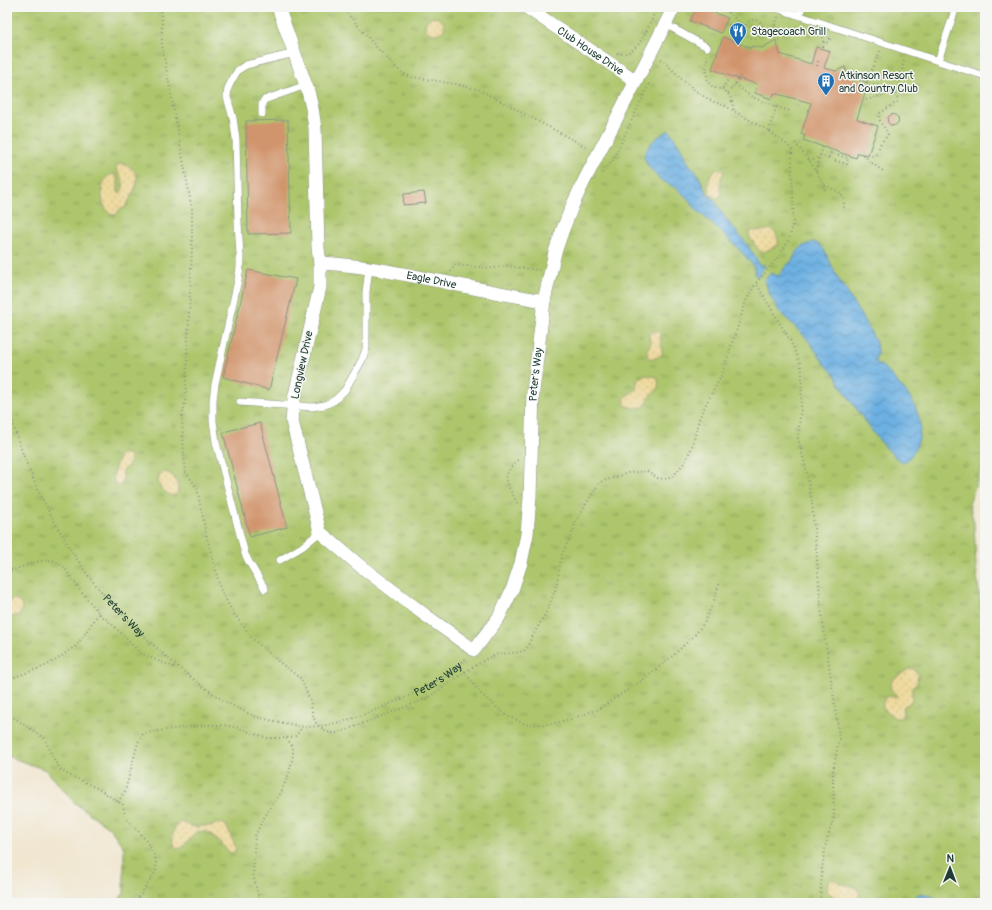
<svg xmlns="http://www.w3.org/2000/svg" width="992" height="910" font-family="Pangolin,sans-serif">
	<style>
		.grass { fill: url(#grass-tufts); stroke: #668250 }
		.sand { fill: url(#sand-dots); stroke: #868c69 }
		.water { fill: url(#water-waves); stroke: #46768b }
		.building { fill: #d1956d }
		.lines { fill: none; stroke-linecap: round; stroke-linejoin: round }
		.service-casing { stroke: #889282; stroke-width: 8 }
		.minor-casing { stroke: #889282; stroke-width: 14 }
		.path { stroke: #889282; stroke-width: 2; stroke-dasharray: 1 3; stroke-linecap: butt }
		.service { stroke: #fff; stroke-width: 7 }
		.minor { stroke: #fff; stroke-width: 13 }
		.labels { text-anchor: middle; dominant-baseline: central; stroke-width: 3; stroke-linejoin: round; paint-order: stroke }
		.poi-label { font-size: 11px; fill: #1f3d34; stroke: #f6f6f2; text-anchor: start }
		.street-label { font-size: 11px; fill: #1f3d34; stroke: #f6f6f2 }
	</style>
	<defs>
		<pattern id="grass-tufts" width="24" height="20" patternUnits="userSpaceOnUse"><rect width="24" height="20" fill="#adc66c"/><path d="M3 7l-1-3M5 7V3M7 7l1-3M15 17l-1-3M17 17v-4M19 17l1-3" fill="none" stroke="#8ca25a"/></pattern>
		<pattern id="sand-dots" width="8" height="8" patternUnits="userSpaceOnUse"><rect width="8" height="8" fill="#eeda9e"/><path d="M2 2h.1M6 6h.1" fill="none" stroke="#ccbc89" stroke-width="1.8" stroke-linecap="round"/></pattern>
		<pattern id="water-waves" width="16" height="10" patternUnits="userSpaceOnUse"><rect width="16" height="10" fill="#6db0e2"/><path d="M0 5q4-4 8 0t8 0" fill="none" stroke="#5990b8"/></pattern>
	</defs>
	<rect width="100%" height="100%" fill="#f6f6f2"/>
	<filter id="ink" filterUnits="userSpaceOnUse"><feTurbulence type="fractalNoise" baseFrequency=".025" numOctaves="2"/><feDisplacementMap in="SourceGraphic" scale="8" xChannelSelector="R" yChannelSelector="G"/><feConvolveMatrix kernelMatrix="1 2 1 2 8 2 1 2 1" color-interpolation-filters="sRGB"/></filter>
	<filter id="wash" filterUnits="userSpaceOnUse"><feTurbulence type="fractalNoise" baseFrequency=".012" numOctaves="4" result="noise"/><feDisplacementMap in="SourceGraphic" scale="16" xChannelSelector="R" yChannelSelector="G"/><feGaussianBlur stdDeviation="0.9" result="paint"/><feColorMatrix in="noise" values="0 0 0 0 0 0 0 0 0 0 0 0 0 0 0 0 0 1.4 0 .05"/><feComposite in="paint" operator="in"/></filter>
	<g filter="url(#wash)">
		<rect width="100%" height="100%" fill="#f1e7d1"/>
		<path class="grass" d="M 7,7 L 985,7 L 985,459 L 969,504 L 974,523 L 976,567 L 985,640 L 985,903 L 116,903 L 124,893 L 124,848 L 110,828 L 76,804 L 46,770 L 7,756 Z"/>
		<path class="sand" d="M 433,17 C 443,17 450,30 439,33 C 425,38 419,21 433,17 Z
			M 118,164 C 125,164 127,164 132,169 C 145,179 130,197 125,208 L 120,209 L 116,215 C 99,216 96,175 114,174 C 119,179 118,185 118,192 L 120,193 C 130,181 114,172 116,166 C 116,165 117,165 118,164 Z
			M 717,169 L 723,170 L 724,172 L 721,178 L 720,187 L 721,193 L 719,198 L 717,198 L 710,195 C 707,184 707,175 717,169 Z
			M 770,229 C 776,231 779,239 778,245 L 764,252 L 760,252 L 750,238 L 749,231 C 757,230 762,232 770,229 Z
			M 653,331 L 658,331 L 660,333 L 662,351 L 662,355 C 656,358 652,361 647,356 C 646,350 648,348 651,343 C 649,337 646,336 653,331 Z
			M 647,375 L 657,377 C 659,382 660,388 655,392 C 653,394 652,394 650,396 C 648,399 648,402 646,405 C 639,410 631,409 624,404 C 624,393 629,396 636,389 C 637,379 637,378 647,375 Z
			M 124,453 L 127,454 L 130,456 L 131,462 L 123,471 L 123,480 L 121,485 L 116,486 C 110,477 116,466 119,456 Z
			M 163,472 C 173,472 179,482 178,492 L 175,496 C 164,496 151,479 163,472 Z
			M 14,599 C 23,602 23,607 20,615 L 11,617 L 7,614 L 7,603 L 11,600 Z
			M 910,668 L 914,669 L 918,674 L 917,683 L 912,688 L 912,699 L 910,703 L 904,706 L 902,716 L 900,718 L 895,718 L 883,708 C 882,703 883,699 888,696 L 895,697 L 897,696 C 896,693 892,692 891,689 C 887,679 904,673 910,668 Z
			M 180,822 L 197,828 L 201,826 L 213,826 C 217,822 221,823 226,825 L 236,848 L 235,852 L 232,853 L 229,852 L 220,842 L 214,838 L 211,833 C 206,832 201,831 197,832 C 191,833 187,847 178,849 C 176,847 174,846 173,844 C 171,837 174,826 180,822 Z
			M 830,879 C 837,879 837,882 843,884 C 850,885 857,886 860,894 L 856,899 L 856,903 L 836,903 L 836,898 L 828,893 C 827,889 827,882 830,879 Z"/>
		<path class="water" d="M 669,130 L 681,148 L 689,164 L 696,171 L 708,195 L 715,201 L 725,218 L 746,243 L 757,260 L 760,266 L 762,264 L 765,266 L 757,277 L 754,274 L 755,271 L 753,265 L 737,247 L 695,208 L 690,201 L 678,189 L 661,180 L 648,166 L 644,157 C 647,144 657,137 669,130 Z
			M 813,242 C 819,243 821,246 824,250 L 841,284 L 846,290 L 852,301 L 868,327 L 876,343 L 877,350 L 877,354 L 875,359 L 876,363 C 885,367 890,374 897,382 C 899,385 903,388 905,391 C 919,407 925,430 915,449 C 911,455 909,460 902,463 C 875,440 859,412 839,383 L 836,376 L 825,364 L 808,340 L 779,311 L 770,295 L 766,284 L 764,280 L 771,273 L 778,276 L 782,272 L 786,266 L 792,261 L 796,253 L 802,247 Z
			M 921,893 C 929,895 936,897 941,903 L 917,903 L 916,896 Z"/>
		<g id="blocks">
			<path class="building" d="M 697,7 L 699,7 L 728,18 L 721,33 L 690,21 Z
				M 723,37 L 751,48 L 752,46 L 762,48 L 776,40 L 780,54 L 811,64 L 816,47 L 830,51 L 824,68 L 836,71 L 845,67 L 847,75 L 868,83 L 857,119 L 878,126 L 868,155 L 858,153 L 856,158 L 803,140 L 805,136 L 801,134 L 811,103 L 774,93 L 772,99 L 755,93 L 757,84 L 733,77 L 712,69 Z
				M887.5 120a5.5 5.5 0 1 1 11 0a5.5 5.5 0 1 1-11 0Z
				M 288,120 L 291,233 L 248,234 L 246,121 Z
				M 424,192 L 426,203 L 403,205 L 404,194 Z
				M 248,270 L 296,279 L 269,390 L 223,377 Z
				M 260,423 L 287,527 L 250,537 L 223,432 Z"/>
		</g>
	</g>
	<g filter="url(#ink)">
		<use href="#blocks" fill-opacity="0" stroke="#889282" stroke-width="1"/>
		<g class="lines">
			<g class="service-casing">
				<path id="service" d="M 773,7 L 938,61 L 956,7
					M 799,15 L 802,7
					M 665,24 L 707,47
					M 938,61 L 985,76
					M 262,114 L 262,104 L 264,100 L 306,85
					M 240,402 L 312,407 L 325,405 L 335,400 L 345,390 L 362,360 L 366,349 L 366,292 L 369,268
					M 280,560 L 302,547 L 320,532
					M 265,589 L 249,562 L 245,554 L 216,442 L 213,421 L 213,400 L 215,384 L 238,280 L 240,267 L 240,255 L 238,222 L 236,139 L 233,118 L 227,97 L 228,88 L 232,80 L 238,70 L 246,65 L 295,53"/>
			</g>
			<g class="minor-casing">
				<g id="minor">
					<path id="s2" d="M 278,7 L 308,91 L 312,108 L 315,128 L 318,248 L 320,263 L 320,287 L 294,399 L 292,421 L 320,532 L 359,565 L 425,615 L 474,650 L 499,617 L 512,590 L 521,563 L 527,534 L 530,497 L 533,391 L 544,301 L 555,252 L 563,229 L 573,204 L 584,181 L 636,81 L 645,64 L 674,7"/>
					<path id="s3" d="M 526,7 L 636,81"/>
					<path id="s4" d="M 320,263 C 363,265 402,274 444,282 C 477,289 510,295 544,301"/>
				</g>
			</g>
			<g class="path">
				<path d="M 161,7 L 162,18 L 162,45 L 192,209 L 192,249 L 186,381 L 185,402 L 182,418 L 184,455 L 186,472 L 197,488 L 206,534 L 221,591 L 234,614 L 253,639 L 278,661 L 301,679 L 310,700 L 313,716 L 316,723 L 325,731 L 331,733 L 338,733 L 428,698 L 465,672 L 488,658 L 498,654 L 514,653 L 524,651 L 528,646 L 531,639 L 547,611 L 556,588 L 562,554 L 573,532 L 575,523 L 589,499 L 600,482 L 628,473 L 647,471 L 657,478 L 665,479 L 674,475 L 685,462 L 692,447 L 699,419 L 707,402 L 721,377 L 746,301 L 756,283"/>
				<path d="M 342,7 L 378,49 L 403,74 L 412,77 L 456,84 L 480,90 L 588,148"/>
				<path d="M 722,7 L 745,27"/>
				<path d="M 778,17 L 771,35 L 779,40 L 782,40 L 787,36"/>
				<circle cx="754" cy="29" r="9"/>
				<circle cx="826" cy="39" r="3.5"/>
				<path d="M 823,47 L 824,42"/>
				<path d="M 880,51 L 867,81 L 869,83 C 878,85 900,90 897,102 L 880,113 C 877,124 886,126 888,135 C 886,138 883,140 881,143 C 876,153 879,158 864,155 L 869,161 L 883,171"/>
				<path d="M 617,53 C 639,59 650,22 657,7"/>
				<path d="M 707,55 C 707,67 702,89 722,89 L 729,78"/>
				<path d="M 661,59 C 680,76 698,99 724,105 L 769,131 L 786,144 L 792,150 C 792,163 792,177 793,190 C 793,205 795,221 790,236 C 783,254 769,268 756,283 L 776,317 L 790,340 L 800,363 L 802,372 L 801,406 L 798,438 L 806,469 L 812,503 L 822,618 L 838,727 L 839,739 L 833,771 L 833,783 L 834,817 L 826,843 L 822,869 L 820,903"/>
				<path d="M 817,66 L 818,61"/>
				<path d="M 735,84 L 750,96 L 776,107 L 791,111"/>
				<path d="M 722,89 C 732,95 731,99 734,110"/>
				<path d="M 728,93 L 738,80 L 740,76"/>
				<path d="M 866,100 C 876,98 886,92 896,94 L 899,88 L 904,60"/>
				<path d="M 769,131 L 776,107"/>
				<path d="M 795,143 L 809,160 L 824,185 L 839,192 L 844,199 L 844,209"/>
				<path d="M 820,155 C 829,159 838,162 847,164 L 848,158 L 831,153 L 828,159"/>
				<path d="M 809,160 L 813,160 L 818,158"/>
				<path d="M 816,171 L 819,159 L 823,147"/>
				<path d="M 602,173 L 613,160 L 650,82"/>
				<path d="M 824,185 L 825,190"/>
				<path d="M 451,272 L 453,267 L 455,265 L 491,268 L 507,266 L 539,270"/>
				<path id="s1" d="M 7,382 C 9,394 9,406 12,418 C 17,442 28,467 38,490 C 50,514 63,539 79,562 C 92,583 109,600 126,618 C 144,636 162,654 182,670 C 204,688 226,704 252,715 C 262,719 274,721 284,723 C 290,724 297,726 304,727 C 333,727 361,716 387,705 C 416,693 444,681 466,658"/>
				<path d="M 517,503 C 514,495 504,483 507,474 C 508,470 516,462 519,459"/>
				<path d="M 7,568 L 13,570 L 39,561 L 52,560 L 58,563 L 64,567 L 79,589 L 99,613 L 117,629 L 139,652 L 158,661 L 177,668"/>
				<path d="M 7,572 L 12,570"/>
				<path d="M 458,666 L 465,672 L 481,694 L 507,716 L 528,725 L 551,724 L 571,719 L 599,709 L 641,681 L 668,660 L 694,636 L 704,623 L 714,601 L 720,581"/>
				<path d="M 7,680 L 45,666 L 56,660 L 77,645 L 99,613"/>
				<path d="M 7,713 L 44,738 L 56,763 L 61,770 L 67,774 L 99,789 L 118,802 L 123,804 C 124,810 125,817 129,822 C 131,826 135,828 138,831 C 148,842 158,856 156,871 L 135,903"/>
				<path d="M 118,802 L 125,791 L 139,739 L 143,734 L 152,732 L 204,725 L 223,725 L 235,727 L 268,738 L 286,738 L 295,736 L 299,732 L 302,727"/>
				<path d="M 260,903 L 253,874 L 255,836 L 263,819 L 280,794 L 289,774 L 293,755 L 293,748 L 291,744 L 286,738"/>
			</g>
			<use href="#service" class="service"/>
			<use href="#minor" class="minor"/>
		</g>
	</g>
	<defs>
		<g id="restaurant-pin" transform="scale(0.9)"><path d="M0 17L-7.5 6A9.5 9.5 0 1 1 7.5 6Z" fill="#1f6fb2" stroke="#f6f6f2"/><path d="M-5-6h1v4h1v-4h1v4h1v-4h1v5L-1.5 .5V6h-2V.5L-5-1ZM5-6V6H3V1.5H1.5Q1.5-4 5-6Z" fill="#fff"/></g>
		<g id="building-pin" transform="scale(0.9)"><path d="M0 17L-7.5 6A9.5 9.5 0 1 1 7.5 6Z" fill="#1f6fb2" stroke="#f6f6f2"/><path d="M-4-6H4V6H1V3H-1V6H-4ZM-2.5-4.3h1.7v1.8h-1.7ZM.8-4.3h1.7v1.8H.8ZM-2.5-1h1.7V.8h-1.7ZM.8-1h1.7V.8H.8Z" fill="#fff"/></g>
	</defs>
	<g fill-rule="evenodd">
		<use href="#restaurant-pin" x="738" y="31"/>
		<use href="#building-pin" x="826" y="81"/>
	</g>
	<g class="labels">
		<g class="poi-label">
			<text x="751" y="31">Stagecoach Grill</text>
			<text x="839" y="75">Atkinson Resort<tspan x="839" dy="13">and Country Club</tspan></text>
		</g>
		<g class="street-label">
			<text stroke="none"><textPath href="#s3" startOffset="78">Club House Drive</textPath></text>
			<text stroke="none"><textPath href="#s4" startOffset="113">Eagle Drive</textPath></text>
			<text transform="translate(302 365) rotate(-78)">Longview Drive</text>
			<text stroke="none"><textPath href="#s2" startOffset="1021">Peter's Way</textPath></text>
			<text stroke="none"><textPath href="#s1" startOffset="266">Peter's Way</textPath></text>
			<text stroke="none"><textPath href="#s1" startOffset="626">Peter's Way</textPath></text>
		</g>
	</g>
	<rect width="992" height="910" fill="none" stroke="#f6f6f2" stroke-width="24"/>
	<g transform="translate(950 868) rotate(1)" stroke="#f6f6f2" stroke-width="3" paint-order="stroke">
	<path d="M0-3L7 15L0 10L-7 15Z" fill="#1f3d34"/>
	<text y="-6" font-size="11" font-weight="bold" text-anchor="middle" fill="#1f3d34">N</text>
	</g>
</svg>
